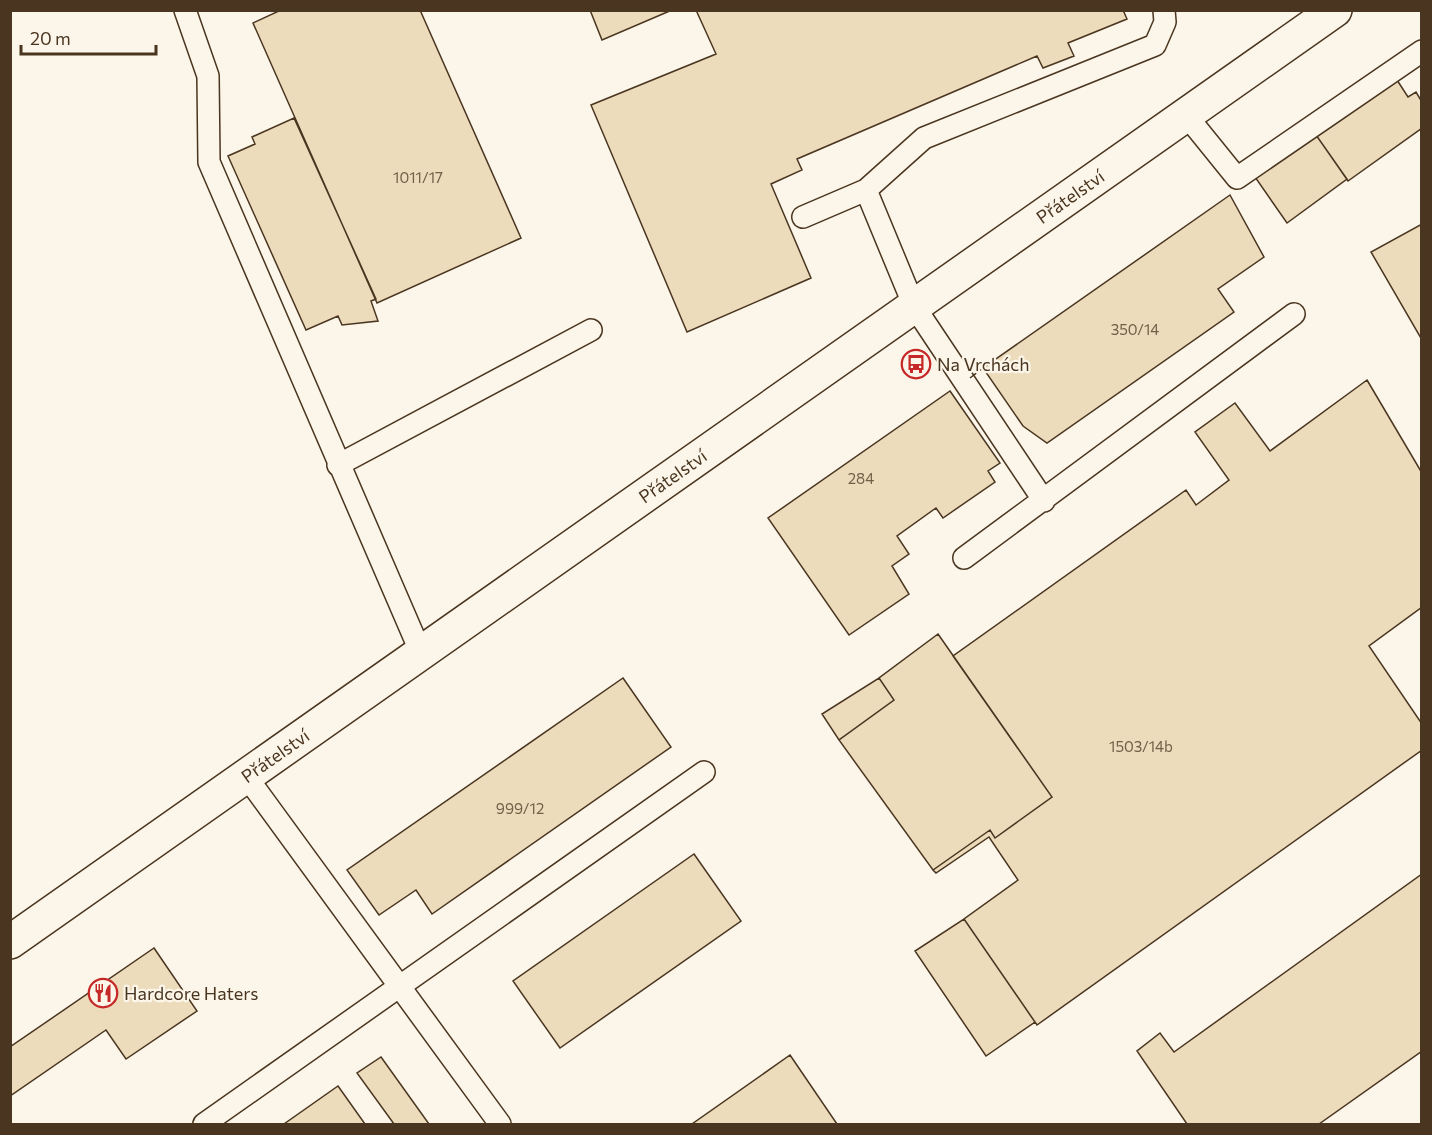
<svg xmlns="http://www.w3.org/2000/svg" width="1432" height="1135" font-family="Commissioner,sans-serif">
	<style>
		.building { fill: #ecdcbc; stroke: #4a3520; stroke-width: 1.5 }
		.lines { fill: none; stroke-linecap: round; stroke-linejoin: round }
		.service-casing { stroke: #4a3520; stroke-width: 24 }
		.secondary-casing { stroke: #4a3520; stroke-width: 36 }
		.service { stroke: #fbf6e9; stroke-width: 21 }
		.secondary { stroke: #fbf6e9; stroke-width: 33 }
		.fence { stroke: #4a3520; stroke-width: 1.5; stroke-dasharray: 8 3; stroke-linecap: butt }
		.labels { text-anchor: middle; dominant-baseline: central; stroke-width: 4.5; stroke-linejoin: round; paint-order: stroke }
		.number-label { font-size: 15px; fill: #725f47 }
		.street-label { font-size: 18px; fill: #4a3520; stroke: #fbf6e9 }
		.poi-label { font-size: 18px; fill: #4a3520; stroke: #fbf6e9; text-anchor: start }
	</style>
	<rect width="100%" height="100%" fill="#fbf6e9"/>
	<path class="building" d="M 281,10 L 420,10 L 521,238 L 377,303 L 253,23 Z
		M 590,10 L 672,10 L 602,40 Z
		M 696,10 L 1123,10 L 1127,19 L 1068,43 L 1074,56 L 1043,68 L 1037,56 L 797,159 L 802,170 L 771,184 L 811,278 L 687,332 L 591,105 L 716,54 Z
		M 1397,80 L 1408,97 L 1416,92 L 1422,102 L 1422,128 L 1348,181 L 1316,135 Z
		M 294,118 L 376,299 L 371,301 L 378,321 L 342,325 L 338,316 L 306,330 L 228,156 L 255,144 L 252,137 Z
		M 1316,135 L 1347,179 L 1287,223 L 1255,177 Z
		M 1230,195 L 1264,257 L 1218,289 L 1234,312 L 1047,443 L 1023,426 L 983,368 Z
		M 1422,224 L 1422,340 L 1371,252 Z
		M 1367,380 L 1422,473 L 1422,607 L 1369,646 L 1422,724 L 1422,750 L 1037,1025 L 964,919 L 1018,880 L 989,837 L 936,873 L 933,870 L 990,830 L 995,838 L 1052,797 L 953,656 L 1186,490 L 1196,505 L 1229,480 L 1195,432 L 1235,403 L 1270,451 Z
		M 950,391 L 1000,463 L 988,471 L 995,482 L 943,518 L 936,508 L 897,536 L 909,554 L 892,566 L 909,594 L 849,635 L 768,518 Z
		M 938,634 L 1052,797 L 995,838 L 990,830 L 933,870 L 839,740 L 894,700 L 879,678 Z
		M 623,678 L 671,747 L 432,914 L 416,890 L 379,915 L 347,870 Z
		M 879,678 L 894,700 L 839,740 L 822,714 Z
		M 694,854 L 741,921 L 560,1048 L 513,981 Z
		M 1422,874 L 1422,1051 L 1319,1124 L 1187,1124 L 1137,1051 L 1160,1033 L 1174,1052 Z
		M 964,919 L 1035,1022 L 986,1056 L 915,951 Z
		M 154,948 L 197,1011 L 126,1059 L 106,1030 L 10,1096 L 10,1047 Z
		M 790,1055 L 837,1124 L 692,1124 Z
		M 381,1057 L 429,1124 L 394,1124 L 357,1073 Z
		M 338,1086 L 365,1124 L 284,1124 Z"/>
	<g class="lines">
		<g class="service-casing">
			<path id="service" d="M 185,10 L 208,76 L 209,162 L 421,653
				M 1186,115 L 1237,178 L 1422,51
				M 866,190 L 914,306 L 1044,501
				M 803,217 L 866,190 L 924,138 L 1155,45 L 1165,22 L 1164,10
				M 338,465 L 591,330
				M 964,558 L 1294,314
				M 246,776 L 500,1124
				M 204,1124 L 704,772"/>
		</g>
		<g class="secondary-casing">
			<g id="secondary">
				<path id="s1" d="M 10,942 L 1335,10"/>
			</g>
		</g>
		<use href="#service" class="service"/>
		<use href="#secondary" class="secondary"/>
		<path class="fence" d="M 970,378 L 983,368"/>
	</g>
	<defs>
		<g id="bus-ring" transform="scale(1.5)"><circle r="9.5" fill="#fbf6e9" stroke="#c62828" stroke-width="1.5"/><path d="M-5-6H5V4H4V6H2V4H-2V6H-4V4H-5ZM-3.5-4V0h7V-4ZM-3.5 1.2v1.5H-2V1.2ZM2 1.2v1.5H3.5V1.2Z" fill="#c62828"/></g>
		<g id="restaurant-ring" transform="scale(1.5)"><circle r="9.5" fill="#fbf6e9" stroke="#c62828" stroke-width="1.5"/><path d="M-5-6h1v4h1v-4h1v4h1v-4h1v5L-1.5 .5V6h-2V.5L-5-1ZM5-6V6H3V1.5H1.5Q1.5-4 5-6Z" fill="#c62828"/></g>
	</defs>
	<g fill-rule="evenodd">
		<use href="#bus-ring" x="916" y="364"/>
		<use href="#restaurant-ring" x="103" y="993"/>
	</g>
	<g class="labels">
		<g class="number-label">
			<text x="418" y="177">1011/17</text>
			<text x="1135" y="329">350/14</text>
			<text x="861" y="478">284</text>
			<text x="1141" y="746">1503/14b</text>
			<text x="520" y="808">999/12</text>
		</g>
		<g class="street-label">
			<text stroke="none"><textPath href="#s1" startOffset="1296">Přátelství</textPath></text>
			<text stroke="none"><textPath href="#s1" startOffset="810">Přátelství</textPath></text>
			<text stroke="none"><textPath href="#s1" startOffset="324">Přátelství</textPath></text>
		</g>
		<g class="poi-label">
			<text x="937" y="364">Na Vrchách</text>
			<text x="124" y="993">Hardcore Haters</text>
		</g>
	</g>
	<rect width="1432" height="1135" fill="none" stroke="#4a3520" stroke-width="24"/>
	<path d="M21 45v9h135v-9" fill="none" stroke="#4a3520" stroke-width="3"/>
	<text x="30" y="45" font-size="18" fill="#4a3520" stroke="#fbf6e9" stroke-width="4.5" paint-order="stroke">20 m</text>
</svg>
